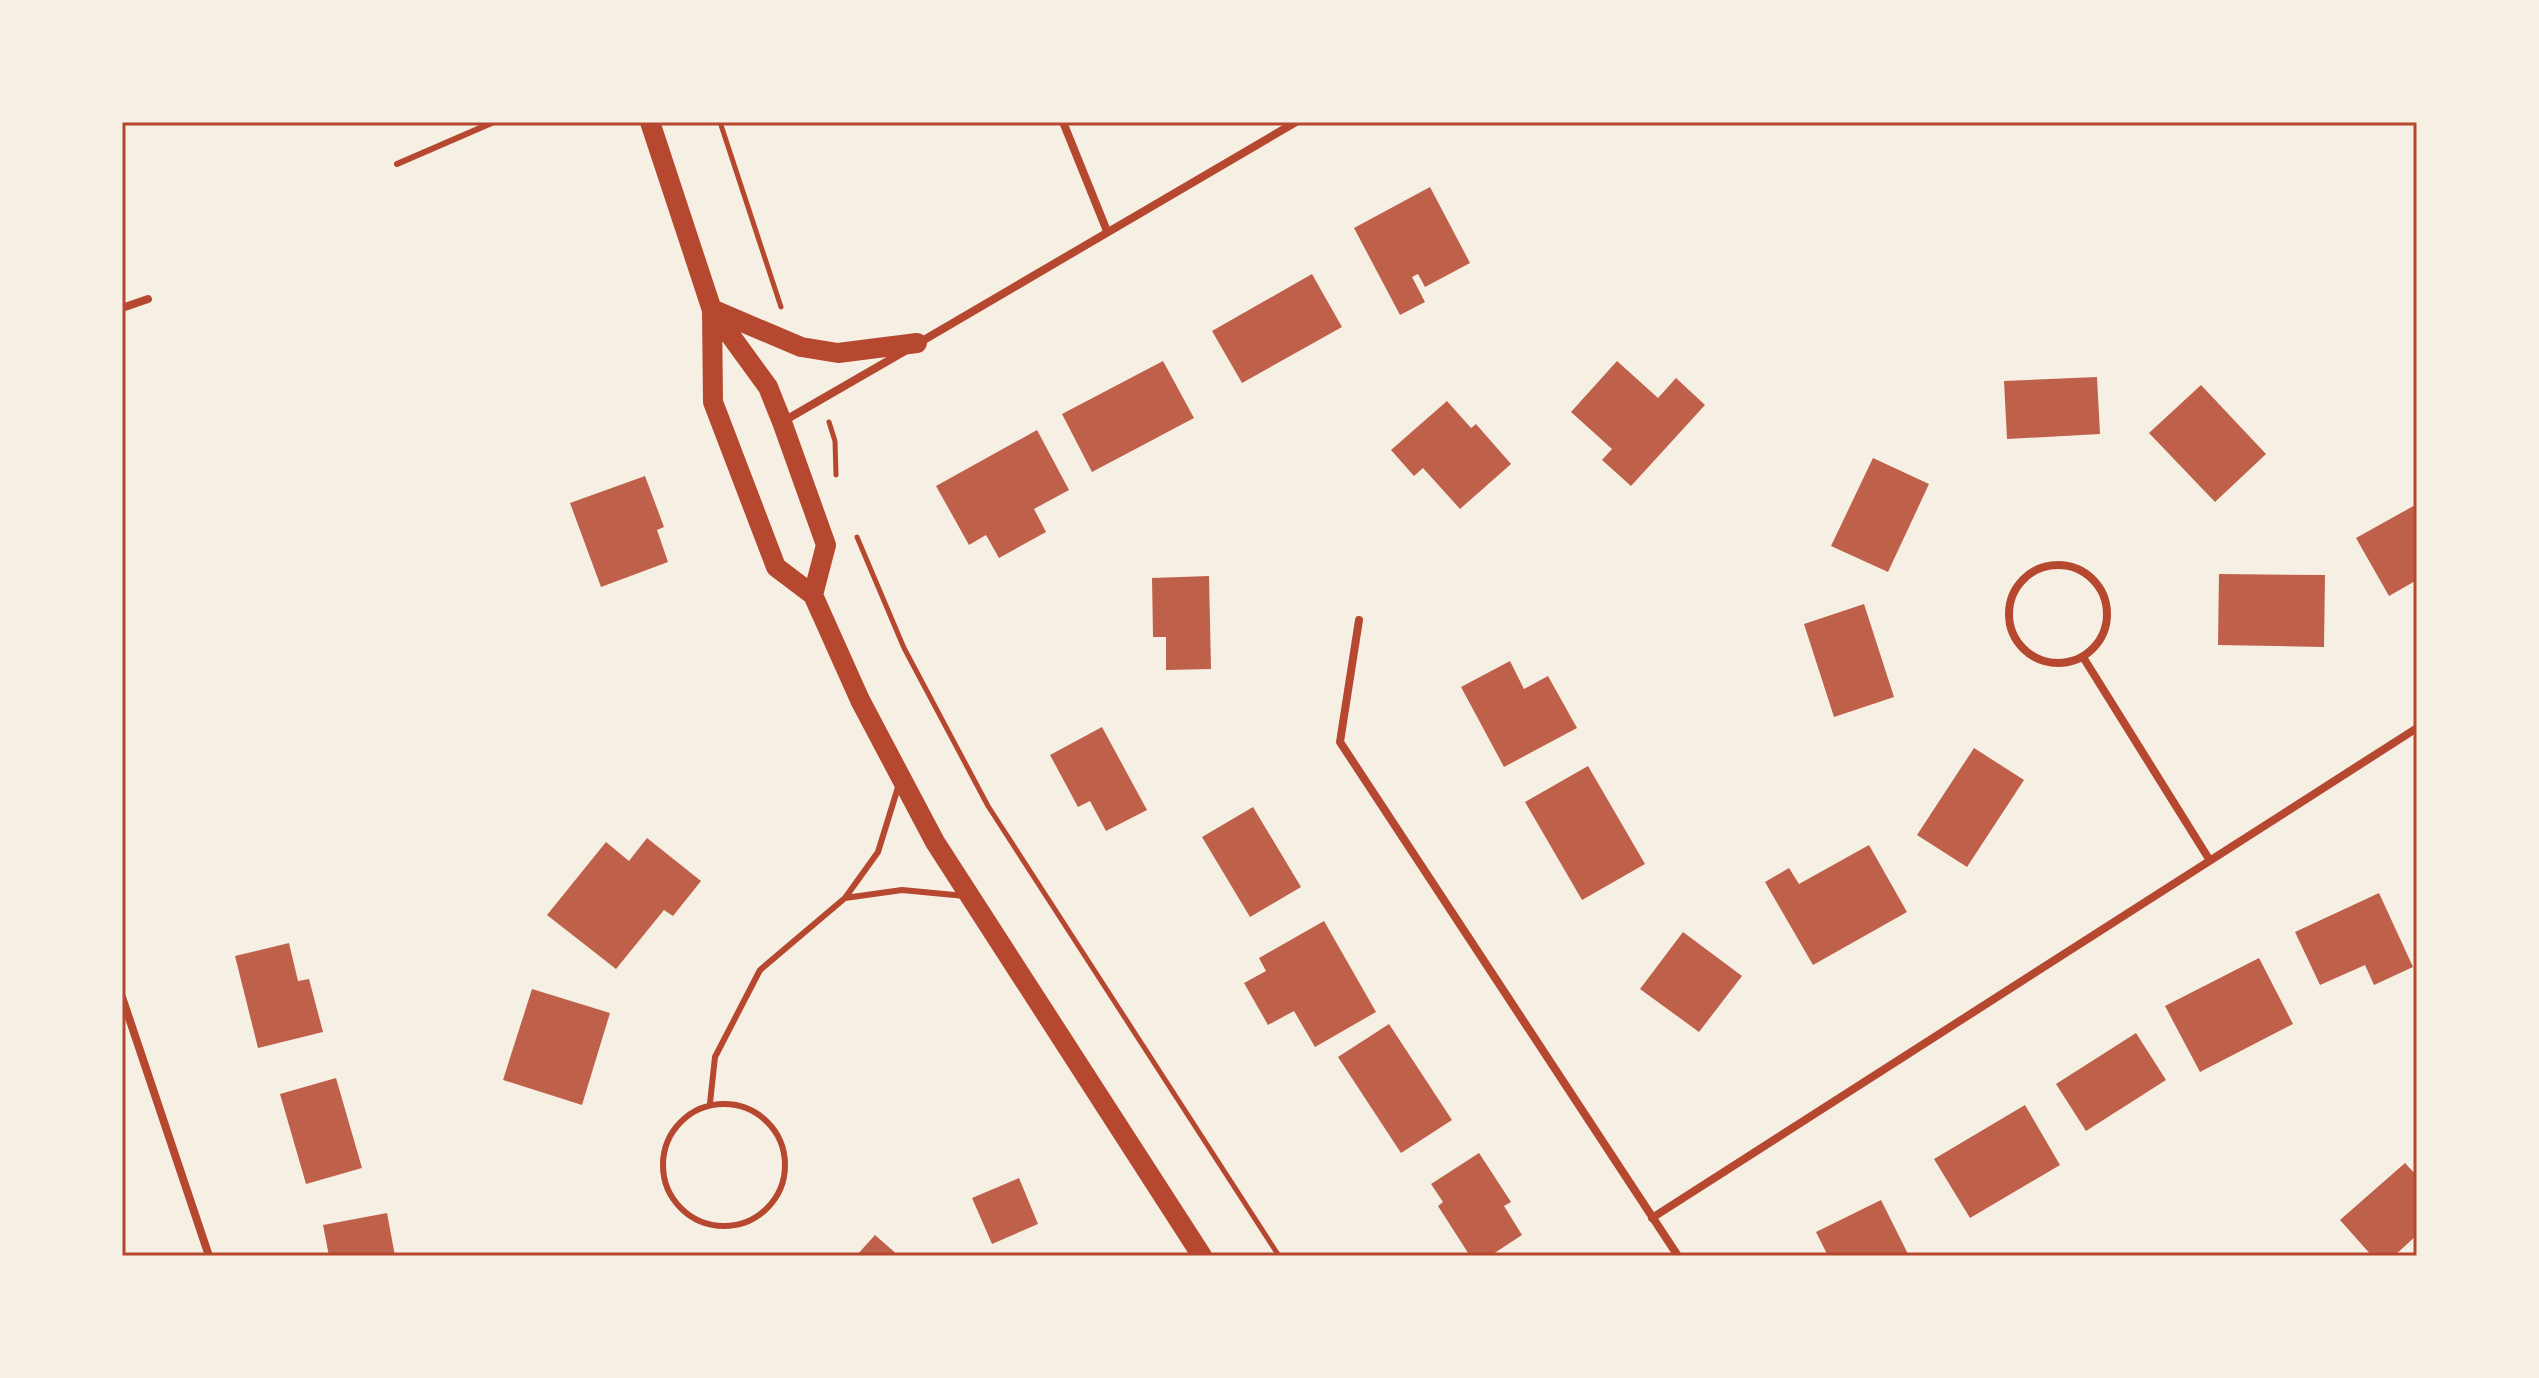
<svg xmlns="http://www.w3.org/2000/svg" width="2539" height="1378" font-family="Cabin,sans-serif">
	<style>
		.building { fill: #bf614a }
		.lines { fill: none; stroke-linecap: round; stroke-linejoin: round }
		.path { stroke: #b5482f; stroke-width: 5 }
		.service { stroke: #b5482f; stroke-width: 6 }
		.minor { stroke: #b5482f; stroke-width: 8 }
		.primary { stroke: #b5482f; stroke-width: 20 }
		.neatline { fill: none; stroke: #b5482f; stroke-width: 3 }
	</style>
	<rect width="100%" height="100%" fill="#f6efe4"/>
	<path class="building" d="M 1430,187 L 1470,263 L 1425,287 L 1418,274 L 1412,277 L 1425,302 L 1400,315 L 1354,228 Z
		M 1312,274 L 1342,327 L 1242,383 L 1212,331 Z
		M 1163,361 L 1194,418 L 1092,472 L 1062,414 Z
		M 1617,361 L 1658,398 L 1676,378 L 1705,405 L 1631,486 L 1602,460 L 1612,449 L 1571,412 Z
		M 2097,377 L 2100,434 L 2007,439 L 2004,381 Z
		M 2201,385 L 2266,454 L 2215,502 L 2149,433 Z
		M 1447,401 L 1471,428 L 1476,424 L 1511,464 L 1460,509 L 1423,468 L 1414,476 L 1391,450 Z
		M 1037,430 L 1069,490 L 1034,509 L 1046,532 L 999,558 L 986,535 L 969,545 L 936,486 Z
		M 1873,458 L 1929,484 L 1888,572 L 1831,546 Z
		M 645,476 L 664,527 L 657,530 L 668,562 L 601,587 L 570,503 Z
		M 2417,504 L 2417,580 L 2389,596 L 2356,538 Z
		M 2219,574 L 2325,575 L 2324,647 L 2218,645 Z
		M 1209,576 L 1211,669 L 1166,670 L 1166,637 L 1153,637 L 1152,578 Z
		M 1864,604 L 1894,697 L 1834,717 L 1804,624 Z
		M 1510,661 L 1524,689 L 1548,676 L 1577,728 L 1504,767 L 1461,687 Z
		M 1102,727 L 1147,810 L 1106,831 L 1090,801 L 1078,807 L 1050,755 Z
		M 1974,748 L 2024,780 L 1967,867 L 1917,835 Z
		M 1588,766 L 1645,864 L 1582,900 L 1525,802 Z
		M 1253,807 L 1301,887 L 1250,917 L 1202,837 Z
		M 647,838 L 701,881 L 673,916 L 664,910 L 616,969 L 547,915 L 606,842 L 629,861 Z
		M 1869,845 L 1907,912 L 1813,965 L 1765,882 L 1789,868 L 1799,884 Z
		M 2379,893 L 2413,967 L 2374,985 L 2365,965 L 2320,985 L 2295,932 Z
		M 1324,921 L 1376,1012 L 1315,1047 L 1294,1011 L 1268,1025 L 1244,983 L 1266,971 L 1259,958 Z
		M 1683,932 L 1742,976 L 1699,1032 L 1640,989 Z
		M 289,943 L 298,981 L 309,979 L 323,1032 L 258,1048 L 235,956 Z
		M 2259,958 L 2293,1024 L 2200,1072 L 2165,1006 Z
		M 532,989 L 610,1013 L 582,1105 L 503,1080 Z
		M 1389,1024 L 1452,1120 L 1401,1153 L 1338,1057 Z
		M 2136,1033 L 2166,1080 L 2086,1131 L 2056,1084 Z
		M 336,1078 L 362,1168 L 306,1184 L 280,1094 Z
		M 2025,1105 L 2060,1165 L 1970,1218 L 1934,1159 Z
		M 1479,1153 L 1511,1202 L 1504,1206 L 1522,1235 L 1490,1256 L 1470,1256 L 1438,1206 L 1443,1202 L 1431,1184 Z
		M 2405,1163 L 2417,1176 L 2417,1235 L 2394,1256 L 2372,1256 L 2340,1220 Z
		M 1019,1178 L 1038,1224 L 992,1244 L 972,1198 Z
		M 1881,1200 L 1909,1256 L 1828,1256 L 1816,1232 Z
		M 387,1213 L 395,1256 L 329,1256 L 323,1225 Z
		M 875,1235 L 899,1256 L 856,1256 Z"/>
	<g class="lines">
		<path class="path" d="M 720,122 L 781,307
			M 829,422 L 835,441 L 836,475
			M 857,537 L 904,648 L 988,806 L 1279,1256"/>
		<path class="service" d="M 397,164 L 494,122
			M 845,898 L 902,890 L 965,896
			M 710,1103 L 715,1057 L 760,970 L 845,898 L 878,852 L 899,784
			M663 1165a61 61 0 1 1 122 0a61 61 0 1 1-122 0Z"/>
		<path class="minor" d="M 1063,122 L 1107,231
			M 122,308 L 148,299
			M 917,344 L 1296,122
			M 782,422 L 905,351
			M2009 614a49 49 0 1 1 98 0a49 49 0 1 1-98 0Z
			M 1359,620 L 1340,742 L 1678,1256
			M 2083,657 L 2209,859
			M 122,997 L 209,1256
			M 1652,1218 L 2417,728"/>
		<path class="primary" d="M 650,122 L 712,310 L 713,402 L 776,567 L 813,595 L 860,700 L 935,842 L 1202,1256
			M 712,310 L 768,387 L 782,422 L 826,545 L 813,595
			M 714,310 L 801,347 L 838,353 L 917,343"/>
	</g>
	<rect width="2539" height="1378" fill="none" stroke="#f6efe4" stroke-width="248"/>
	<rect x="124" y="124" width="2291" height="1130" class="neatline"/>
</svg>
